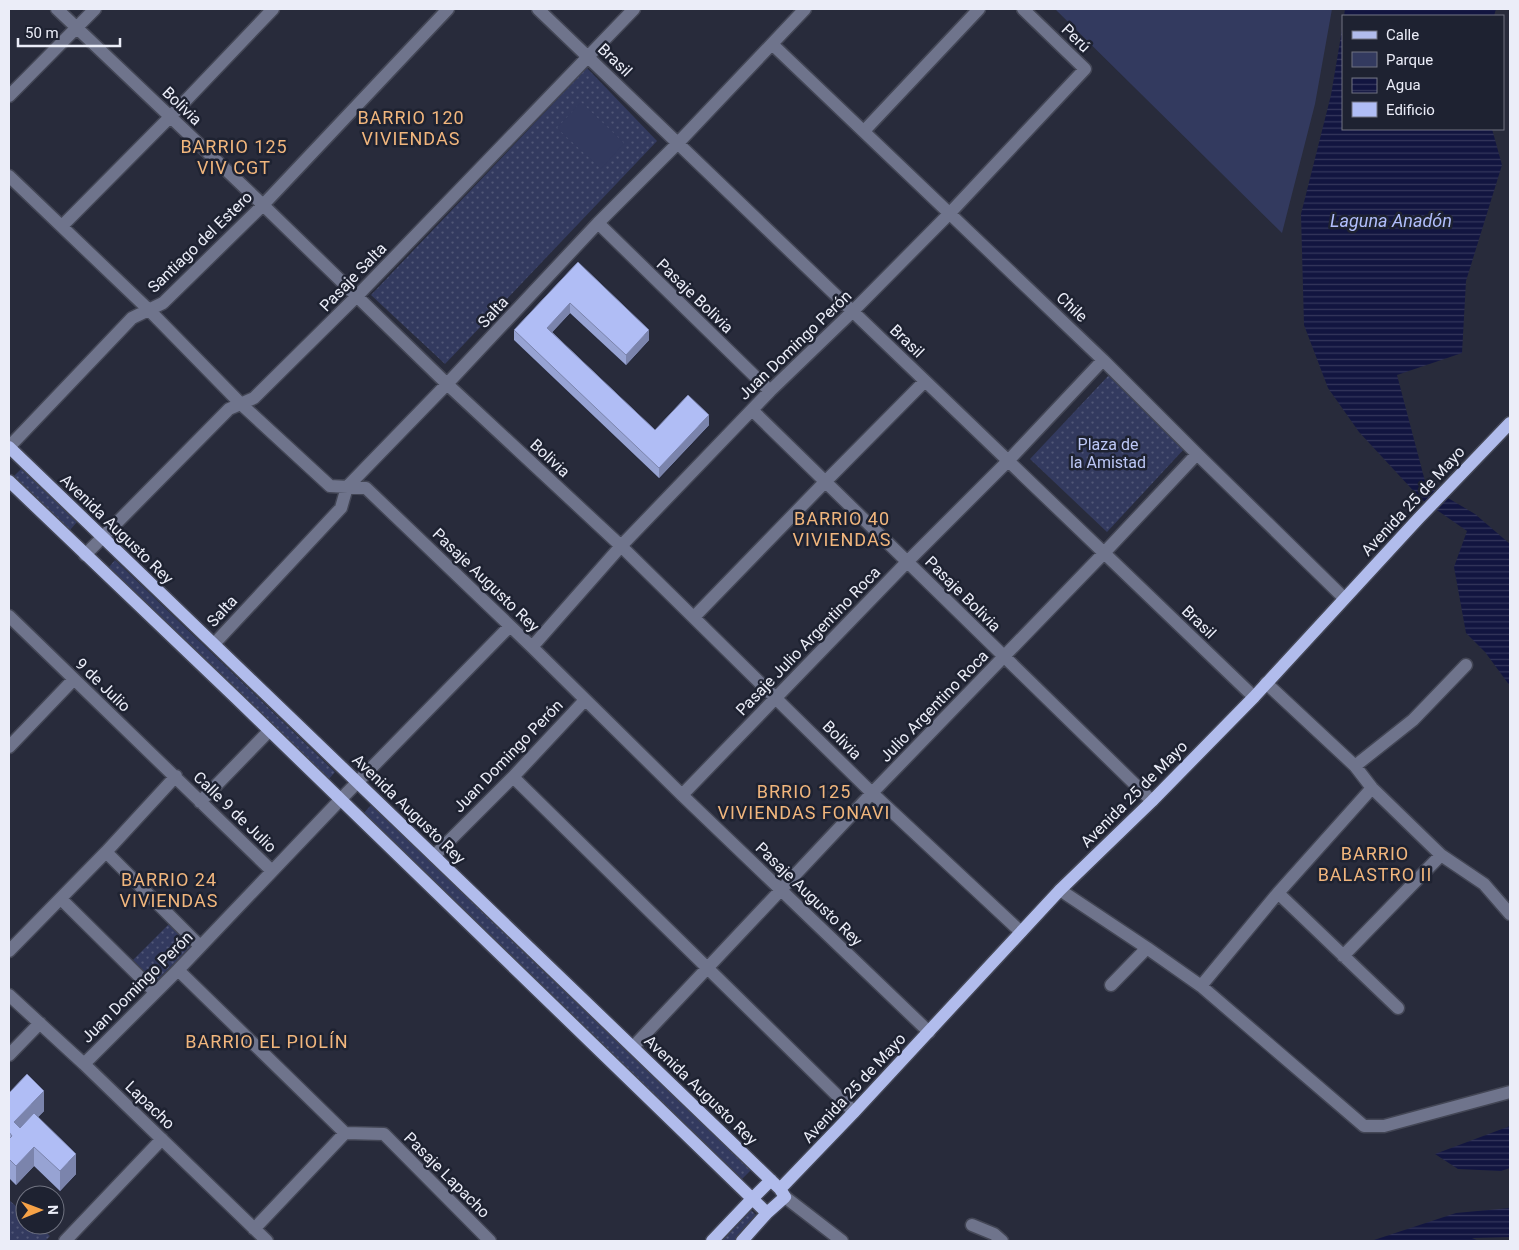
<svg xmlns="http://www.w3.org/2000/svg" width="1519" height="1250" font-family="Roboto,sans-serif">
	<style>
		.green { fill: url(#green-dots) }
		.pitch { fill: #333a5f }
		.water { fill: url(#water-rules) }
		.lines { fill: none; stroke-linecap: round; stroke-linejoin: round }
		.minor-casing { stroke: #434655; stroke-width: 15 }
		.major-casing { stroke: #434655; stroke-width: 15 }
		.minor { stroke: #6f748c; stroke-width: 12 }
		.major { stroke: #b1bcec; stroke-width: 12 }
		.wall { fill: #97a3d3 }
		.shaded-wall { fill: #7b84ac }
		.building { fill: #b0bdf5; stroke: #7b84ac }
		.labels { text-anchor: middle; dominant-baseline: central; stroke-width: 5; stroke-linejoin: round; paint-order: stroke }
		.street-label { font-size: 16px; fill: #ebedf8; stroke: #1e2231 }
		.park-label { font-size: 16px; fill: #bcc7f6; stroke: #1e2231 }
		.neighbourhood-label { font-size: 18px; letter-spacing: 1px; fill: #f1b67d; stroke: #1e2231 }
		.water-label { font-size: 18px; font-style: italic; fill: #b1befc; stroke: #1e2231 }
	</style>
	<defs>
		<pattern id="green-dots" width="8" height="8" patternUnits="userSpaceOnUse" patternTransform="scale(1.25)"><rect width="8" height="8" fill="#333a5f"/><path d="M2 2h.1M6 6h.1" fill="none" stroke="#515777" stroke-width="1.8" stroke-linecap="round"/></pattern>
		<pattern id="water-rules" width="6" height="5" patternUnits="userSpaceOnUse" patternTransform="scale(1.25)"><rect width="6" height="5" fill="#121540"/><path d="M0 2.5h6" fill="none" stroke="#35375c"/></pattern>
	</defs>
	<rect width="100%" height="100%" fill="#282b3b"/>
	<path class="green" d="M 587,68 L 657,141 L 445,364 L 371,295 Z
		M 1109,375 L 1185,448 L 1107,532 L 1030,459 Z
		M 21,469 L 77,522 L 70,530 L 14,476 Z
		M 115,560 L 335,772 L 329,779 L 109,567 Z
		M 371,805 L 751,1170 L 742,1179 L 363,814 Z
		M 169,924 L 191,947 L 155,982 L 133,960 Z
		M 9,1200 L 25,1214 L 25,1225 L 38,1225 L 50,1236 L 45,1241 L 9,1241 Z
		M 751,1210 L 758,1217 L 734,1241 L 720,1241 Z"/>
	<path class="pitch" d="M 1055,9 L 1332,9 L 1315,104 L 1282,233 Z
		M 581,102 L 624,143 L 601,169 L 557,128 Z"/>
	<path class="water" d="M 1345,9 L 1496,9 L 1494,16 L 1344,16 Z
		M 1343,24 L 1343,129 L 1492,129 L 1502,165 L 1466,281 L 1462,353 L 1397,375 L 1426,485 L 1475,514 L 1510,544 L 1510,686 L 1485,652 L 1466,633 L 1454,567 L 1467,531 L 1421,499 L 1359,432 L 1328,388 L 1304,325 L 1301,214 L 1331,95 Z
		M 1510,1126 L 1510,1168 L 1501,1171 L 1458,1169 L 1435,1154 Z
		M 1510,1208 L 1510,1237 L 1472,1238 L 1479,1241 L 1371,1241 L 1456,1213 Z"/>
	<g class="lines">
		<g class="minor-casing">
			<path id="minor" d="M 57,9 L 263,205 L 447,384 L 621,546 L 872,793 L 1021,932
				M 538,9 L 1254,697
				M 772,44 L 1103,360 L 1197,454 L 1344,598
				M 9,96 L 95,9
				M 864,131 L 979,9
				M 9,176 L 149,310 L 241,404 L 330,486 L 366,488 L 532,647 L 682,795 L 929,1032
				M 598,223 L 770,391
				M 62,226 L 170,117 L 273,9
				M 752,410 L 1152,801
				M 9,447 L 132,318 L 163,303 L 263,205 L 448,9
				M 85,555 L 229,409 L 254,398 L 357,296 L 634,9
				M 9,616 L 272,871
				M 694,617 L 825,482 L 925,381
				M 214,644 L 341,508 L 347,487 L 447,384 L 598,223 L 678,143 L 805,9
				M 532,647 L 621,546 L 770,391 L 853,311 L 949,214 L 1085,69 L 1023,9
				M 1266,683 L 1355,766 L 1372,788 L 1441,855 L 1484,884 L 1510,914
				M 9,747 L 74,679
				M 1355,766 L 1413,720 L 1466,665
				M 513,777 L 854,1112
				M 682,795 L 907,562 L 1008,461 L 1103,360
				M 200,802 L 269,731
				M 106,852 L 200,946
				M 434,856 L 513,777 L 585,700
				M 1060,890 L 1147,948 L 1201,986 L 1364,1126 L 1384,1126 L 1510,1092
				M 1278,893 L 1398,1008
				M 61,899 L 155,992
				M 9,951 L 106,852 L 176,776
				M 1343,956 L 1441,855
				M 178,970 L 345,1133 L 384,1134 L 490,1241
				M 1111,985 L 1147,948
				M 1201,986 L 1278,893 L 1372,788
				M 9,995 L 84,1064 L 267,1241
				M 633,1047 L 872,793 L 1104,553 L 1197,454
				M 9,1055 L 40,1023
				M 84,1064 L 178,970 L 340,800 L 510,626
				M 785,1197 L 842,1241
				M 972,1225 L 994,1234 L 1002,1241
				M 254,1229 L 345,1133
				M 65,1241 L 162,1139"/>
		</g>
		<g class="major-casing">
			<path id="major" d="M 9,447 L 780,1189 L 785,1197 L 767,1213 L 742,1241
				M 9,481 L 236,698 L 767,1213
				M 780,1189 L 854,1112 L 1060,890 L 1152,801 L 1254,697 L 1418,519 L 1510,423
				M 712,1241 L 752,1199 L 771,1180"/>
		</g>
		<use href="#minor" class="minor"/>
		<use href="#major" class="major"/>
	</g>
	<path class="wall" d="M 578,262 L 649,340 L 626,365 L 570,313 L 552,332 L 655,430 L 709,425 L 659,478 L 514,340 L 514,330 Z
		M 9,1093 L 44,1111 L 38,1117 L 76,1174 L 60,1191 L 34,1166 L 16,1185 L 9,1178 Z"/>
	<path class="shaded-wall" d="M 570,303 L 570,313 L 547,338 L 547,328 Z
		M 649,330 L 649,340 L 626,365 L 626,355 Z
		M 709,415 L 709,425 L 659,478 L 659,468 Z
		M 44,1091 L 44,1111 L 14,1141 L 14,1122 Z
		M 34,1147 L 34,1166 L 16,1185 L 16,1166 Z
		M 76,1154 L 76,1174 L 60,1191 L 60,1171 Z"/>
	<path class="building" d="M 578,262 L 649,330 L 626,355 L 570,303 L 547,328 L 655,430 L 688,395 L 709,415 L 659,468 L 514,330 Z
		M 27,1074 L 44,1091 L 14,1122 L 20,1128 L 34,1113 L 76,1154 L 60,1171 L 34,1147 L 16,1166 L 9,1159 L 9,1139 L 12,1136 L 9,1132 L 9,1093 Z"/>
	<g class="labels">
		<g class="street-label">
			<text transform="translate(1076 38) rotate(44)">Perú</text>
			<text transform="translate(615 60) rotate(44)">Brasil</text>
			<text transform="translate(182 106) rotate(44)">Bolivia</text>
			<text transform="translate(200 242) rotate(-44)">Santiago del Estero</text>
			<text transform="translate(353 277) rotate(-46)">Pasaje Salta</text>
			<text transform="translate(695 296) rotate(44)">Pasaje Bolivia</text>
			<text transform="translate(1072 307) rotate(43)">Chile</text>
			<text transform="translate(493 312) rotate(-47)">Salta</text>
			<text transform="translate(907 341) rotate(44)">Brasil</text>
			<text transform="translate(795 345) rotate(-44)">Juan Domingo Perón</text>
			<text transform="translate(550 458) rotate(43)">Bolivia</text>
			<text transform="translate(1413 501) rotate(-47)">Avenida 25 de Mayo</text>
			<text transform="translate(117 529) rotate(44)">Avenida Augusto Rey</text>
			<text transform="translate(486 580) rotate(44)">Pasaje Augusto Rey</text>
			<text transform="translate(963 594) rotate(45)">Pasaje Bolivia</text>
			<text transform="translate(222 611) rotate(-47)">Salta</text>
			<text transform="translate(1199 622) rotate(44)">Brasil</text>
			<text transform="translate(808 641) rotate(-46)">Pasaje Julio Argentino Roca</text>
			<text transform="translate(103 685) rotate(44)">9 de Julio</text>
			<text transform="translate(934 706) rotate(-46)">Julio Argentino Roca</text>
			<text transform="translate(842 740) rotate(45)">Bolivia</text>
			<text transform="translate(508 756) rotate(-46)">Juan Domingo Perón</text>
			<text transform="translate(1134 794) rotate(-45)">Avenida 25 de Mayo</text>
			<text transform="translate(409 809) rotate(44)">Avenida Augusto Rey</text>
			<text transform="translate(235 812) rotate(44)">Calle 9 de Julio</text>
			<text transform="translate(809 894) rotate(44)">Pasaje Augusto Rey</text>
			<text transform="translate(137 987) rotate(-45)">Juan Domingo Perón</text>
			<text transform="translate(854 1088) rotate(-47)">Avenida 25 de Mayo</text>
			<text transform="translate(701 1090) rotate(44)">Avenida Augusto Rey</text>
			<text transform="translate(150 1105) rotate(44)">Lapacho</text>
			<text transform="translate(447 1175) rotate(45)">Pasaje Lapacho</text>
		</g>
		<g class="park-label">
			<text x="1108" y="444">Plaza de<tspan x="1108" dy="18">la Amistad</tspan></text>
		</g>
		<g class="neighbourhood-label">
			<text x="411" y="117">BARRIO 120<tspan x="411" dy="21">VIVIENDAS</tspan></text>
			<text x="234" y="146">BARRIO 125<tspan x="234" dy="21">VIV CGT</tspan></text>
			<text x="842" y="518">BARRIO 40<tspan x="842" dy="21">VIVIENDAS</tspan></text>
			<text x="804" y="791">BRRIO 125<tspan x="804" dy="21">VIVIENDAS FONAVI</tspan></text>
			<text x="1375" y="853">BARRIO<tspan x="1375" dy="21">BALASTRO II</tspan></text>
			<text x="169" y="879">BARRIO 24<tspan x="169" dy="21">VIVIENDAS</tspan></text>
			<text x="267" y="1041">BARRIO EL PIOLÍN</text>
		</g>
		<g class="water-label">
			<text x="1391" y="220">Laguna Anadón</text>
		</g>
	</g>
	<rect width="1519" height="1250" fill="none" stroke="#ebedf8" stroke-width="20"/>
	<rect x="1342" y="15" width="162" height="115" fill="#1e2231" stroke="#707381"/>
	<rect x="1352" y="31" width="25" height="8" fill="#b1bcec" stroke="#707381"/>
	<text x="1386" y="40" font-size="15" fill="#ebedf8">Calle</text>
	<rect x="1352" y="52" width="25" height="15" fill="#333a5f" stroke="#707381"/>
	<text x="1386" y="65" font-size="15" fill="#ebedf8">Parque</text>
	<rect x="1352" y="78" width="25" height="15" fill="url(#water-rules)" stroke="#707381"/>
	<text x="1386" y="90" font-size="15" fill="#ebedf8">Agua</text>
	<rect x="1352" y="102" width="25" height="15" fill="#b0bdf5" stroke="#707381"/>
	<text x="1386" y="115" font-size="15" fill="#ebedf8">Edificio</text>
	<g transform="translate(40 1210) rotate(89)"><circle r="24" fill="#1e2231" stroke="#707381"/>
	<path d="M0-4L9 19L0 12L-9 19Z" fill="#f6a247"/>
	<text y="-8" font-size="14" font-weight="bold" text-anchor="middle" fill="#ebedf8">N</text>
	</g>
	<path d="M18 38v8h102v-8" fill="none" stroke="#ebedf8" stroke-width="2.5"/>
	<text x="25" y="38" font-size="15" fill="#ebedf8" stroke="#1e2231" stroke-width="4" paint-order="stroke">50 m</text>
</svg>
